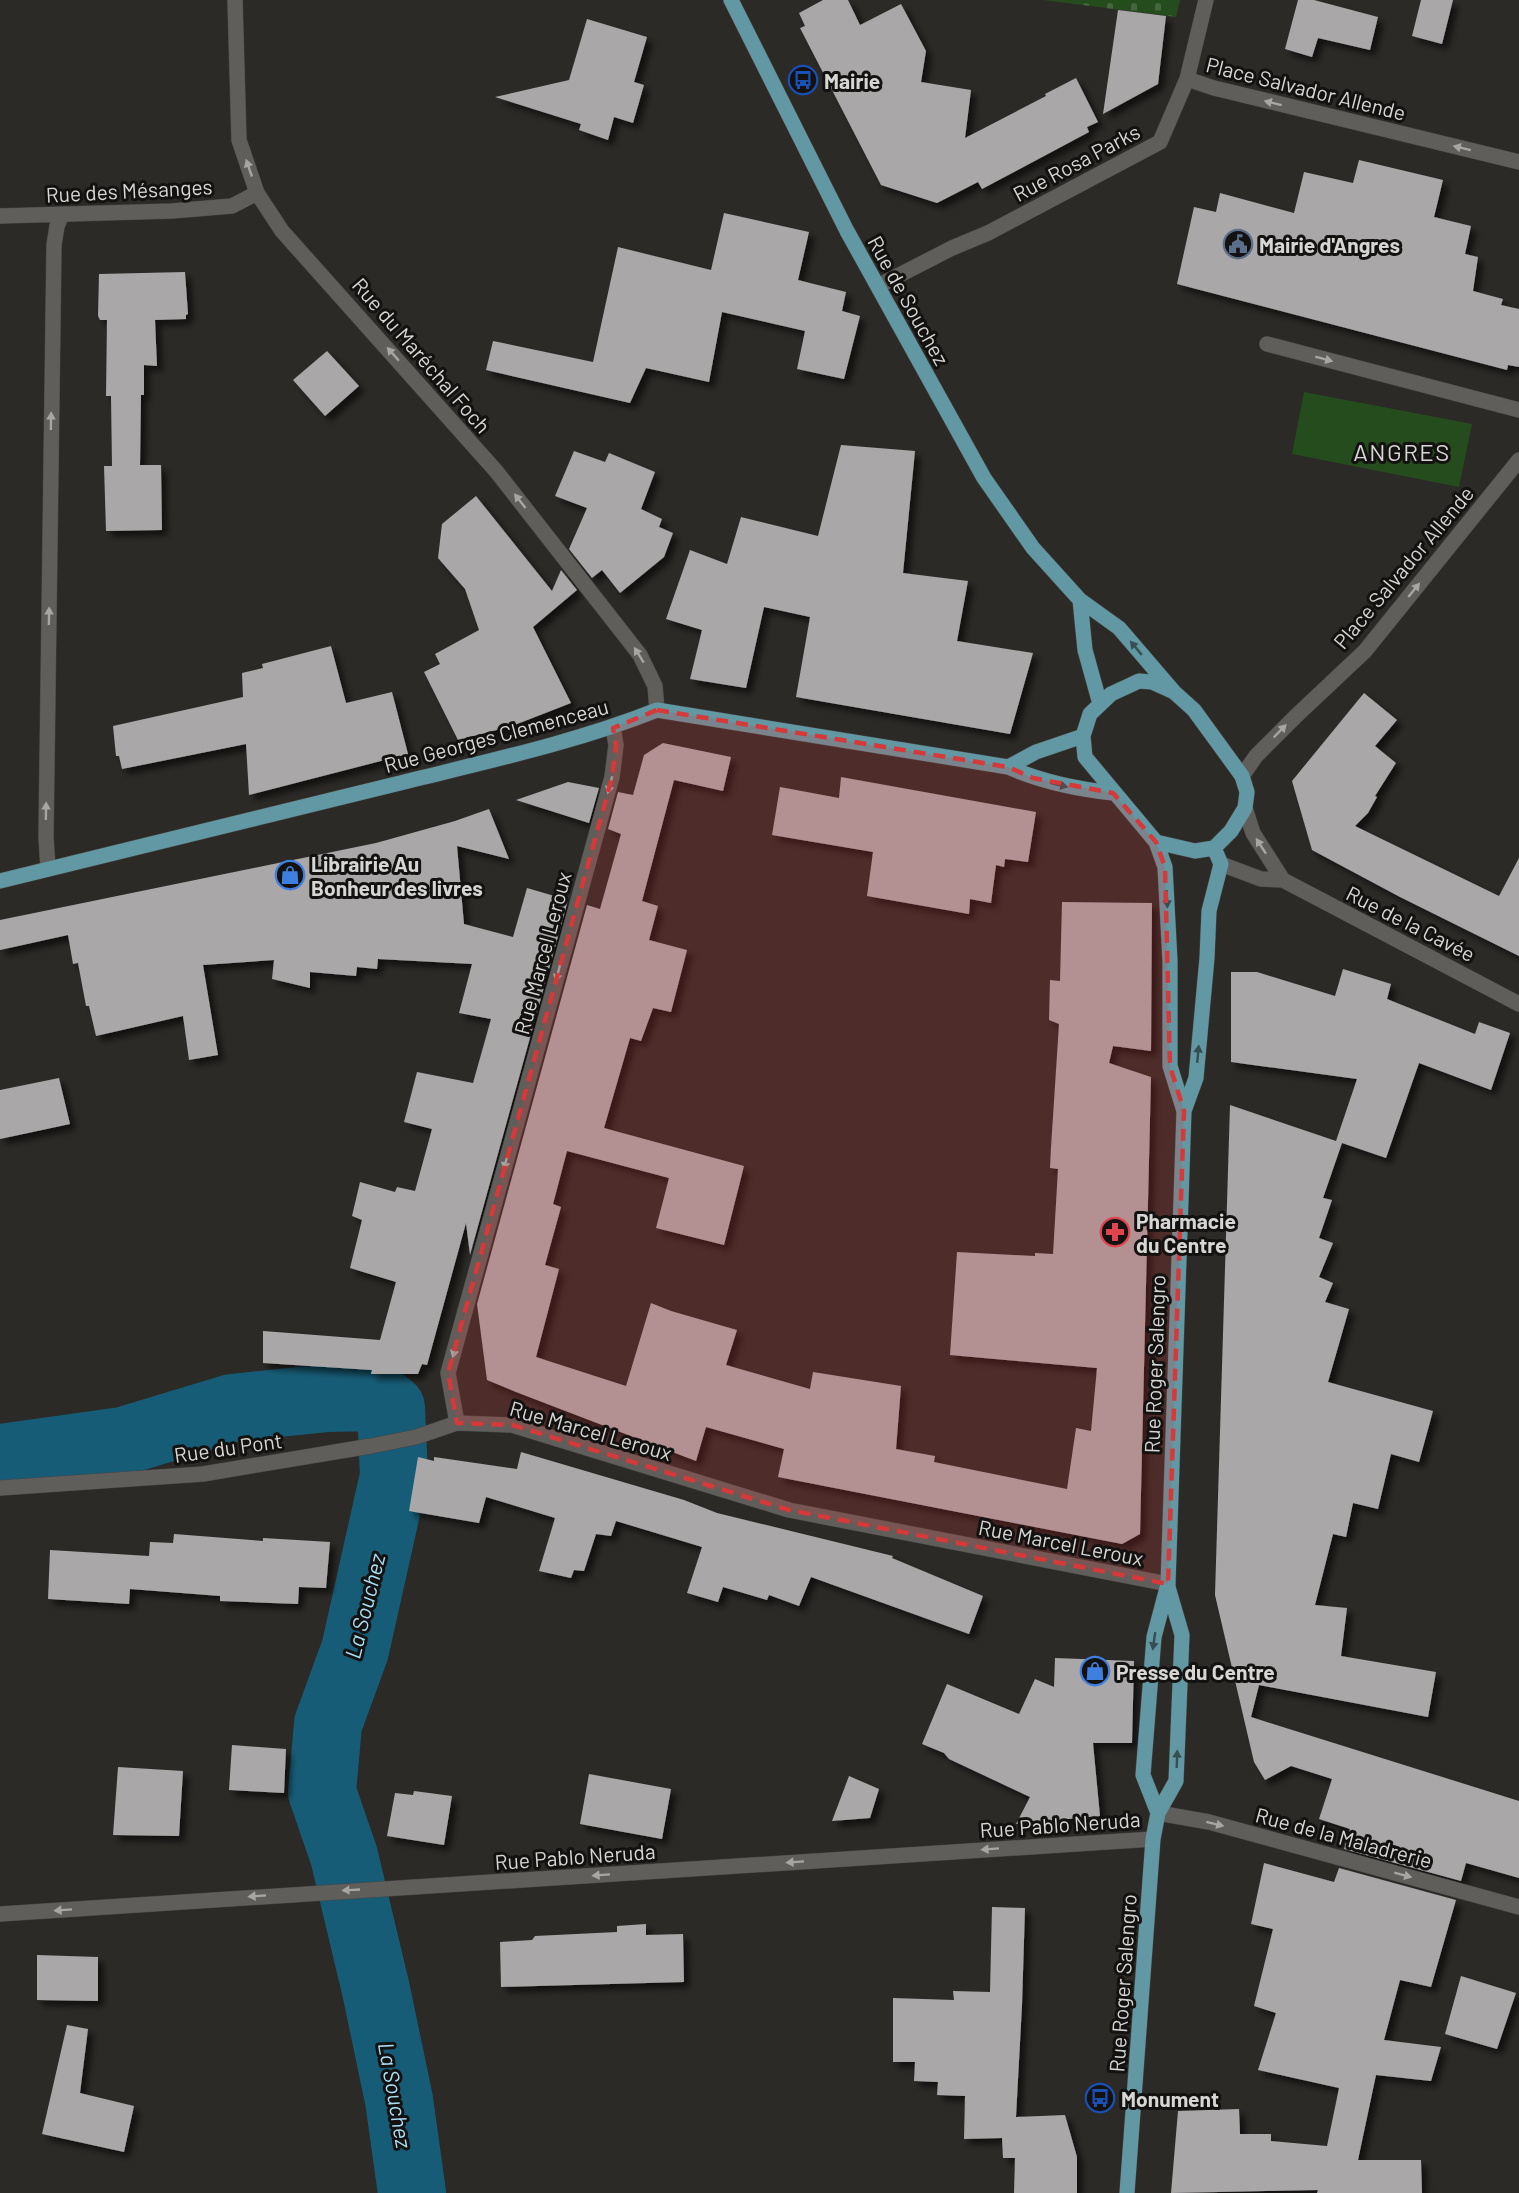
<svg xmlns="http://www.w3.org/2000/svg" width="1519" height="2193" font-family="Barlow,sans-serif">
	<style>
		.grass { fill: #254c1d }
		.cemetery { fill: url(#cemetery-stones) }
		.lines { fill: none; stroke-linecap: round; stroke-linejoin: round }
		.river { stroke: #175c76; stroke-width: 68 }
		.building { fill: #aaa7a9; filter: url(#shadow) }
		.minor-casing { stroke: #464543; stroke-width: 16 }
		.major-casing { stroke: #464543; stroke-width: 16 }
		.minor { stroke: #5f5e5b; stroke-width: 15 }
		.major { stroke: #6298a3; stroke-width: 15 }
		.oneway { fill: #a6a6a4 }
		.oneway2 { fill: #374e53 }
		.marked { fill: #d63939; fill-opacity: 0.2; stroke: #d63939; stroke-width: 4.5; stroke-dasharray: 12 8; stroke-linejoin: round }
		.labels { text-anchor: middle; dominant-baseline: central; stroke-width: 6; stroke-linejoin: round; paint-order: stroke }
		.poi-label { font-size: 21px; font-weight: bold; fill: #d6d6d4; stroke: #131211; text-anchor: start }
		.street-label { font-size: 21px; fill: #d6d6d4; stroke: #131211 }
		.water-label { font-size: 22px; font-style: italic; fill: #aadff7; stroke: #131211 }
		.quarter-label { font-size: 24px; letter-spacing: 1.5px; fill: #d6d6d4; stroke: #131211 }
	</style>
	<defs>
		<pattern id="cemetery-stones" width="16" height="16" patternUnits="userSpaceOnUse" patternTransform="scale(1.5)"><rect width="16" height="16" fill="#254c1d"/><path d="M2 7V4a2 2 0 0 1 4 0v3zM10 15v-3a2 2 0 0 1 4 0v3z" fill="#44653d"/></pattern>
		<filter id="shadow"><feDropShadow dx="5.5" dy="5.5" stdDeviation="3" flood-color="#0009"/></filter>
	</defs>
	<rect width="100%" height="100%" fill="#2b2a27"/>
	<path class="grass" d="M 1304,392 L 1472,424 L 1459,487 L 1292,454 Z"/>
	<path class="cemetery" d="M 1043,0 L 1180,0 L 1176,17 Z"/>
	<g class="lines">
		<path class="river" d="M 0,1458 L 123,1441 L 232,1408 L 327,1398 L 377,1397 L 391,1408 L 394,1476 L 355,1650 L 328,1724 L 322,1792 L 344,1856 L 376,1990 L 399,2100 L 412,2193"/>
	</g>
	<path class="building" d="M 823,0 L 848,0 L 860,25 L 901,4 L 926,51 L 921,82 L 971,90 L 965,138 L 1046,96 L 1045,94 L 1076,78 L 1098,122 L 1087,127 L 1089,132 L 982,189 L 978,182 L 937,203 L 881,185 L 800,28 L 805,26 L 799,13 Z
		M 1298,0 L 1314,0 L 1378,17 L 1370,50 L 1318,38 L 1312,57 L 1285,49 Z
		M 1421,0 L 1453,0 L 1442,44 L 1412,36 Z
		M 1118,10 L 1166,16 L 1158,84 L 1103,114 Z
		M 587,19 L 647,37 L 634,82 L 644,85 L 633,123 L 614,117 L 608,140 L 579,130 L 581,124 L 495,97 L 569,80 Z
		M 1359,160 L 1443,180 L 1434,217 L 1471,226 L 1465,254 L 1478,257 L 1473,291 L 1503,299 L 1501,305 L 1519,309 L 1519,367 L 1508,365 L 1507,370 L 1177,284 L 1194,207 L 1216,212 L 1220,193 L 1294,213 L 1304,172 L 1353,183 Z
		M 724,213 L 809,232 L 798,280 L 846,292 L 842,311 L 860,316 L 844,379 L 797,369 L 805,331 L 722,312 L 709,382 L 646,368 L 630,403 L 486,370 L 493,341 L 593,362 L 618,247 L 711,270 Z
		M 185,272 L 188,314 L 186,315 L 186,319 L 155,320 L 157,366 L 144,365 L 144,395 L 141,395 L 140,465 L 161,465 L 162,530 L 106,531 L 104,466 L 112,466 L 111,396 L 106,396 L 107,320 L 100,320 L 98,316 L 99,274 Z
		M 327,351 L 359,386 L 325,416 L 293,380 Z
		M 841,445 L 915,451 L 903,573 L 968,581 L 957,641 L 1033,653 L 1010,734 L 796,697 L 810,617 L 764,607 L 746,688 L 690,679 L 702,630 L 666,619 L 690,550 L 727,564 L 741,517 L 818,536 Z
		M 574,451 L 605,462 L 609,453 L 655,472 L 641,509 L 662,519 L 659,527 L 673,533 L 664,557 L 620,593 L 602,570 L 592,578 L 569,549 L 587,508 L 555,496 Z
		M 476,496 L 552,591 L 561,570 L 577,590 L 533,627 L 571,703 L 512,726 L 458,740 L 424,672 L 440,664 L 435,654 L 479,630 L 465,589 L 438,558 L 442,524 Z
		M 331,646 L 346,703 L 392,692 L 408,754 L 249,795 L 246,744 L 122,769 L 119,756 L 116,756 L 113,726 L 243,697 L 242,673 L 263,668 L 262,664 Z
		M 1364,693 L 1397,720 L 1375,746 L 1396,763 L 1375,796 L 1377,797 L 1368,813 L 1355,826 L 1499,896 L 1519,858 L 1519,956 L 1400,897 L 1312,850 L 1292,781 Z
		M 663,743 L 731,757 L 723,791 L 674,780 L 642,901 L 658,906 L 649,940 L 687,950 L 671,1012 L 653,1008 L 641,1041 L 630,1038 L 604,1128 L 744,1166 L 724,1245 L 656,1228 L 669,1178 L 567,1151 L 553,1204 L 561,1207 L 545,1265 L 559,1269 L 536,1357 L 626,1386 L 651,1303 L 671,1311 L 737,1330 L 726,1365 L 810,1389 L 813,1372 L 901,1386 L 896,1449 L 935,1456 L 934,1462 L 1067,1489 L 1076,1428 L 1091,1431 L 1097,1368 L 950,1355 L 957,1252 L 1035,1256 L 1035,1253 L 1053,1254 L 1058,1169 L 1050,1168 L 1051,1147 L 1059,1024 L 1049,1020 L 1050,980 L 1060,981 L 1062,902 L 1152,903 L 1151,1051 L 1113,1046 L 1109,1063 L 1151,1077 L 1140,1534 L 1122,1544 L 778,1477 L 784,1449 L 706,1427 L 696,1461 L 516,1392 L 487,1380 L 477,1304 L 587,905 L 600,909 L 621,834 L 608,829 L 618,792 L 633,795 L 644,755 Z
		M 841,777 L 1036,812 L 1028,862 L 1005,859 L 1004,867 L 996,865 L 991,903 L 970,899 L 969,914 L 867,896 L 873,852 L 772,835 L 780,787 L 839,798 Z
		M 568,782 L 599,788 L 589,823 L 516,800 Z
		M 489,809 L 509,859 L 457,846 L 464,924 L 513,937 L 527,888 L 568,900 L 470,1255 L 466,1223 L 427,1365 L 422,1364 L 418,1374 L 371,1374 L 372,1370 L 263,1363 L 263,1331 L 380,1340 L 396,1282 L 350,1268 L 362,1220 L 352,1216 L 360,1182 L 395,1192 L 397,1187 L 415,1191 L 432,1129 L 404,1122 L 417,1072 L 473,1083 L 491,1019 L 459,1013 L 472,964 L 378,959 L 377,969 L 357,967 L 356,976 L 310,972 L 310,988 L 272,979 L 274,960 L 203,965 L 218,1055 L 189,1060 L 183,1016 L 96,1036 L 89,1006 L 86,1006 L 78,963 L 73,964 L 68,935 L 0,950 L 0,920 L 376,843 L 455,821 Z
		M 1343,969 L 1391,984 L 1387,999 L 1475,1034 L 1479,1022 L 1510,1033 L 1491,1090 L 1419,1063 L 1386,1158 L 1342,1143 L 1323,1198 L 1332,1200 L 1319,1238 L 1333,1243 L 1319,1277 L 1333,1283 L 1325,1302 L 1349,1309 L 1328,1382 L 1433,1411 L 1419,1462 L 1391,1454 L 1378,1509 L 1353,1503 L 1346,1537 L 1333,1534 L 1315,1605 L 1347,1608 L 1341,1656 L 1436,1672 L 1428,1717 L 1259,1685 L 1251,1717 L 1519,1801 L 1519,1878 L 1466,1863 L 1461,1881 L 1344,1849 L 1350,1829 L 1319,1819 L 1332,1779 L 1291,1766 L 1265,1780 L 1254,1762 L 1215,1595 L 1230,1105 L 1336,1141 L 1357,1079 L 1231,1062 L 1231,972 L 1257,972 L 1335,996 Z
		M 59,1078 L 70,1124 L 0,1139 L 0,1090 Z
		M 521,1452 L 684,1500 L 717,1513 L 893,1556 L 892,1558 L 983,1596 L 969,1634 L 811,1577 L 799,1606 L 769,1595 L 767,1600 L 723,1587 L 718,1602 L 687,1593 L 702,1547 L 616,1521 L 611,1536 L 596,1534 L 584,1571 L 574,1570 L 571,1578 L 539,1571 L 555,1518 L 486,1497 L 479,1523 L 409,1511 L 418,1457 L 434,1461 L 434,1457 L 517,1469 Z
		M 174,1534 L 263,1541 L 263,1538 L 330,1542 L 326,1588 L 299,1587 L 298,1604 L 220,1601 L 220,1596 L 130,1589 L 129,1604 L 48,1599 L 50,1550 L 149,1556 L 150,1542 L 173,1543 Z
		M 1055,1658 L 1134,1661 L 1132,1743 L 1093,1743 L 1100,1816 L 1016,1824 L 1030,1797 L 949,1759 L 944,1753 L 922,1744 L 947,1684 L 1019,1714 L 1035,1679 L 1054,1687 Z
		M 232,1745 L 286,1749 L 284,1793 L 229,1790 Z
		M 118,1767 L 183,1771 L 179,1836 L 113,1835 Z
		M 589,1774 L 671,1789 L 662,1839 L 580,1824 Z
		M 849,1776 L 879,1789 L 870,1818 L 832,1821 Z
		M 414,1791 L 452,1796 L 444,1845 L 387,1836 L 395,1793 L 413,1795 Z
		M 1264,1863 L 1334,1882 L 1339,1868 L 1456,1900 L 1431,1987 L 1400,1980 L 1384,2040 L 1441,2047 L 1431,2081 L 1376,2075 L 1358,2160 L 1421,2160 L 1422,2193 L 1317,2193 L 1318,2190 L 1171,2193 L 1178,2111 L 1239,2109 L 1240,2134 L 1271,2134 L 1271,2141 L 1327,2146 L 1339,2088 L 1258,2070 L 1276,2013 L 1254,2006 L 1273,1929 L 1251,1924 Z
		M 992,1907 L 1025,1908 L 1022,2005 L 1016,2117 L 1065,2115 L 1077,2157 L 1077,2193 L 1014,2193 L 1015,2158 L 1003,2158 L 1002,2138 L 964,2139 L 965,2096 L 937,2095 L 938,2082 L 914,2081 L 915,2062 L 893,2062 L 893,1998 L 954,2000 L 953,1991 L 990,1992 Z
		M 646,1924 L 646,1935 L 683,1934 L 684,1982 L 501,1987 L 500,1942 L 532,1940 L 535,1936 L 617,1932 L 617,1926 Z
		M 37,1955 L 98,1957 L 98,2001 L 37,2000 Z
		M 1461,1976 L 1516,1993 L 1497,2049 L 1445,2034 Z
		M 67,2025 L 88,2029 L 80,2093 L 134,2106 L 124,2152 L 42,2134 Z"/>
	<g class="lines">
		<g class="minor-casing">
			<path id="minor" d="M 235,0 L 239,140 L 257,193 L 282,231 L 496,471 L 640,655 L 655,686 L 657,710
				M 1187,79 L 1214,88 L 1519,162
				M 0,216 L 172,211 L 232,206 L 257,193
				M 878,286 L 952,248 L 988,233 L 1160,142 L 1187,79 L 1206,0
				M 1267,344 L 1519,410
				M 1242,776 L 1256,756 L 1296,716 L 1365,651 L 1519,460
				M 1245,808 L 1253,833 L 1283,880
				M 1221,864 L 1261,879 L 1283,880 L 1519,1004
				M 48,869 L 46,837 L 54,245 L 57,226 L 62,215
				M 457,1423 L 448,1373 L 612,777 L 616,745 L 613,728
				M 0,1488 L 203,1474 L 371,1446 L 416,1437 L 457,1423 L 512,1425 L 789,1510 L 1168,1584
				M 1158,1813 L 1209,1822 L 1519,1907
				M 0,1914 L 1153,1839"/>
		</g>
		<g class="major-casing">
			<path id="major" d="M 731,0 L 847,231 L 984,478 L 1033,548 L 1080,600 L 1119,628 L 1174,692
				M 1080,600 L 1085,650 L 1100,704
				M 1139,681 L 1152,682 L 1174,692 L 1194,710 L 1242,776 L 1247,792 L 1245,808 L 1231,831 L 1214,848 L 1195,851 L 1156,842 L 1085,757 L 1083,736 L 1090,714 L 1111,694 Z
				M 1008,767 L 1036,752 L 1083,736
				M 1156,842 L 1165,867 L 1170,961 L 1170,1066 L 1184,1111
				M 0,881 C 132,849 264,817 396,784 C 484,762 574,743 657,710 L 1008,767 C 1042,782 1076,789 1113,793
				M 1158,1813 L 1143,1775 L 1154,1637 L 1168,1584 L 1184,1111 L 1196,1078 L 1207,958 L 1209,911 L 1221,864 L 1214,848
				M 1127,2193 L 1153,1839 L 1158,1813 L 1176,1781 L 1182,1635 L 1168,1587"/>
		</g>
		<use href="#minor" class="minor"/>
		<use href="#major" class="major"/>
	</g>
	<defs><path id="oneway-solid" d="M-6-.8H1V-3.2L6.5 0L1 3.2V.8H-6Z" transform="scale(1.5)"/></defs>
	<g class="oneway">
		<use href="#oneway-solid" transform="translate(1273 103) rotate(-166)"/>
		<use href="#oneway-solid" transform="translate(1462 148) rotate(-166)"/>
		<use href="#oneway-solid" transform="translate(249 168) rotate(-109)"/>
		<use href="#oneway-solid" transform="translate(393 354) rotate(-131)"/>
		<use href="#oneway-solid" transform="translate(1324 359) rotate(15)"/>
		<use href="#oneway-solid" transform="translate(51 421) rotate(-89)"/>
		<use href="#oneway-solid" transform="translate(520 501) rotate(-128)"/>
		<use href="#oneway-solid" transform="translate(1414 590) rotate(-51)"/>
		<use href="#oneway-solid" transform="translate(49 616) rotate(-89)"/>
		<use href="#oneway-solid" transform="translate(639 655) rotate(-122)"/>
		<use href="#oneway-solid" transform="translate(1280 731) rotate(-46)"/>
		<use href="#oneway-solid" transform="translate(610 785) rotate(105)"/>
		<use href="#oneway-solid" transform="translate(46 811) rotate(-89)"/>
		<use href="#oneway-solid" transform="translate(1261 846) rotate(-123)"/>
		<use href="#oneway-solid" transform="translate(558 973) rotate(105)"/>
		<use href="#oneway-solid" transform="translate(506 1161) rotate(105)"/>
		<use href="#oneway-solid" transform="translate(455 1349) rotate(105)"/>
		<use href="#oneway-solid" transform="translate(1215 1824) rotate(14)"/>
		<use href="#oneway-solid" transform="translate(990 1849) rotate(176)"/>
		<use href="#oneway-solid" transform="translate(795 1862) rotate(176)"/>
		<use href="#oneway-solid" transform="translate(601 1875) rotate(176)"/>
		<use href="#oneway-solid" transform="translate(1403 1875) rotate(15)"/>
		<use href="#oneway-solid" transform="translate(351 1890) rotate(177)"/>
		<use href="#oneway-solid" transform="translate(257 1896) rotate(176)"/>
		<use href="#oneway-solid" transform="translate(63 1910) rotate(176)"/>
	</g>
	<g class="oneway2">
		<use href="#oneway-solid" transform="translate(1136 648) rotate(-130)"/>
		<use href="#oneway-solid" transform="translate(1059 785) rotate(14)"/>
		<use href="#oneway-solid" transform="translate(1167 899) rotate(87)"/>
		<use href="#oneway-solid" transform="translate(1198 1054) rotate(-85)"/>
		<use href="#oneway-solid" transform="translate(1154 1641) rotate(98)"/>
		<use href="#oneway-solid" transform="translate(1177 1759) rotate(-88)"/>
	</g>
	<path class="marked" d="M 657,710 L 1008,767 L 1033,778 L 1113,793 L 1156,842 L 1165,867 L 1170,1066 L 1184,1111 L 1168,1584 L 789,1510 L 512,1425 L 457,1423 L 448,1373 L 612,777 L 616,745 L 613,728 Z"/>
	<defs>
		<g id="bus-ring" transform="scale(1.5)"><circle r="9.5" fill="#131211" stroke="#1a4fb4" stroke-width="1.5"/><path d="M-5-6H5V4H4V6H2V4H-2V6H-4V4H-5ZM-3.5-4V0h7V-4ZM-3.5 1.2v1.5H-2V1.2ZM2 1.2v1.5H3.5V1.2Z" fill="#1a4fb4"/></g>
		<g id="civic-ring" transform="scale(1.5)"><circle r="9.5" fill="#131211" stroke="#5c6f8a" stroke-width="1.5"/><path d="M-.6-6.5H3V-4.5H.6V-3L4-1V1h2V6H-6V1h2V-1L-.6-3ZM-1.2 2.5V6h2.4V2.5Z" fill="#5c6f8a"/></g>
		<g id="shop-ring" transform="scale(1.5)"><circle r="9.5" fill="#131211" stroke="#3f7fe0" stroke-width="1.5"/><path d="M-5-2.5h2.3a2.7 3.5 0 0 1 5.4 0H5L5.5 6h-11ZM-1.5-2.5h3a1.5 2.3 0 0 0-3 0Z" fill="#3f7fe0"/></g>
		<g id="pharmacy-ring" transform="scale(1.5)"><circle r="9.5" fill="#131211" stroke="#e0444e" stroke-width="1.5"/><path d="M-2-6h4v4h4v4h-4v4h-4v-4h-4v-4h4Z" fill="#e0444e"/></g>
	</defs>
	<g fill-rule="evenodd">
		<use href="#bus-ring" x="803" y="80"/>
		<use href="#civic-ring" x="1238" y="244"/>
		<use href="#shop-ring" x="290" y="875"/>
		<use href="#pharmacy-ring" x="1115" y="1232"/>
		<use href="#shop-ring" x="1095" y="1671"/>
		<use href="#bus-ring" x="1100" y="2098"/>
	</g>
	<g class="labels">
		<g class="poi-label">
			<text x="824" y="80">Mairie</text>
			<text x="1259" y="244">Mairie d'Angres</text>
			<text x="311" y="863">Librairie Au<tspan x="311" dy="24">Bonheur des livres</tspan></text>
			<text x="1136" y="1220">Pharmacie<tspan x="1136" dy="24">du Centre</tspan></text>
			<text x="1116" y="1671">Presse du Centre</text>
			<text x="1121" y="2098">Monument</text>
		</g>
		<g class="street-label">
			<text transform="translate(1306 88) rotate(14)">Place Salvador Allende</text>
			<text transform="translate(1076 162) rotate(-28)">Rue Rosa Parks</text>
			<text transform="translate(129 190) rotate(-3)">Rue des Mésanges</text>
			<text transform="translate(909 300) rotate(61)">Rue de Souchez</text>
			<text transform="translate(422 355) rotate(49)">Rue du Maréchal Foch</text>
			<text transform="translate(1403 567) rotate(-50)">Place Salvador Allende</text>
			<text transform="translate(496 735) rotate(-15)">Rue Georges Clemenceau</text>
			<text transform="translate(1411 923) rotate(27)">Rue de la Cavée</text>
			<text transform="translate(542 953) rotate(-75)">Rue Marcel Leroux</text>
			<text transform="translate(1154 1364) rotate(-88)">Rue Roger Salengro</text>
			<text transform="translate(591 1430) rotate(16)">Rue Marcel Leroux</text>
			<text transform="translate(228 1447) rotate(-8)">Rue du Pont</text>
			<text transform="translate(1061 1542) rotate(11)">Rue Marcel Leroux</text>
			<text transform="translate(1060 1824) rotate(-4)">Rue Pablo Neruda</text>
			<text transform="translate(1344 1837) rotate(15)">Rue de la Maladrerie</text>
			<text transform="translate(575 1856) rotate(-4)">Rue Pablo Neruda</text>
			<text transform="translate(1122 1983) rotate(-86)">Rue Roger Salengro</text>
		</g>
		<g class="water-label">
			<text transform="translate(364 1606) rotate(-76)">La Souchez</text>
			<text transform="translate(396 2095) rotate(80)">La Souchez</text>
		</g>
		<g class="quarter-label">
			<text x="1402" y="451">ANGRES</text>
		</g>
	</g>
</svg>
